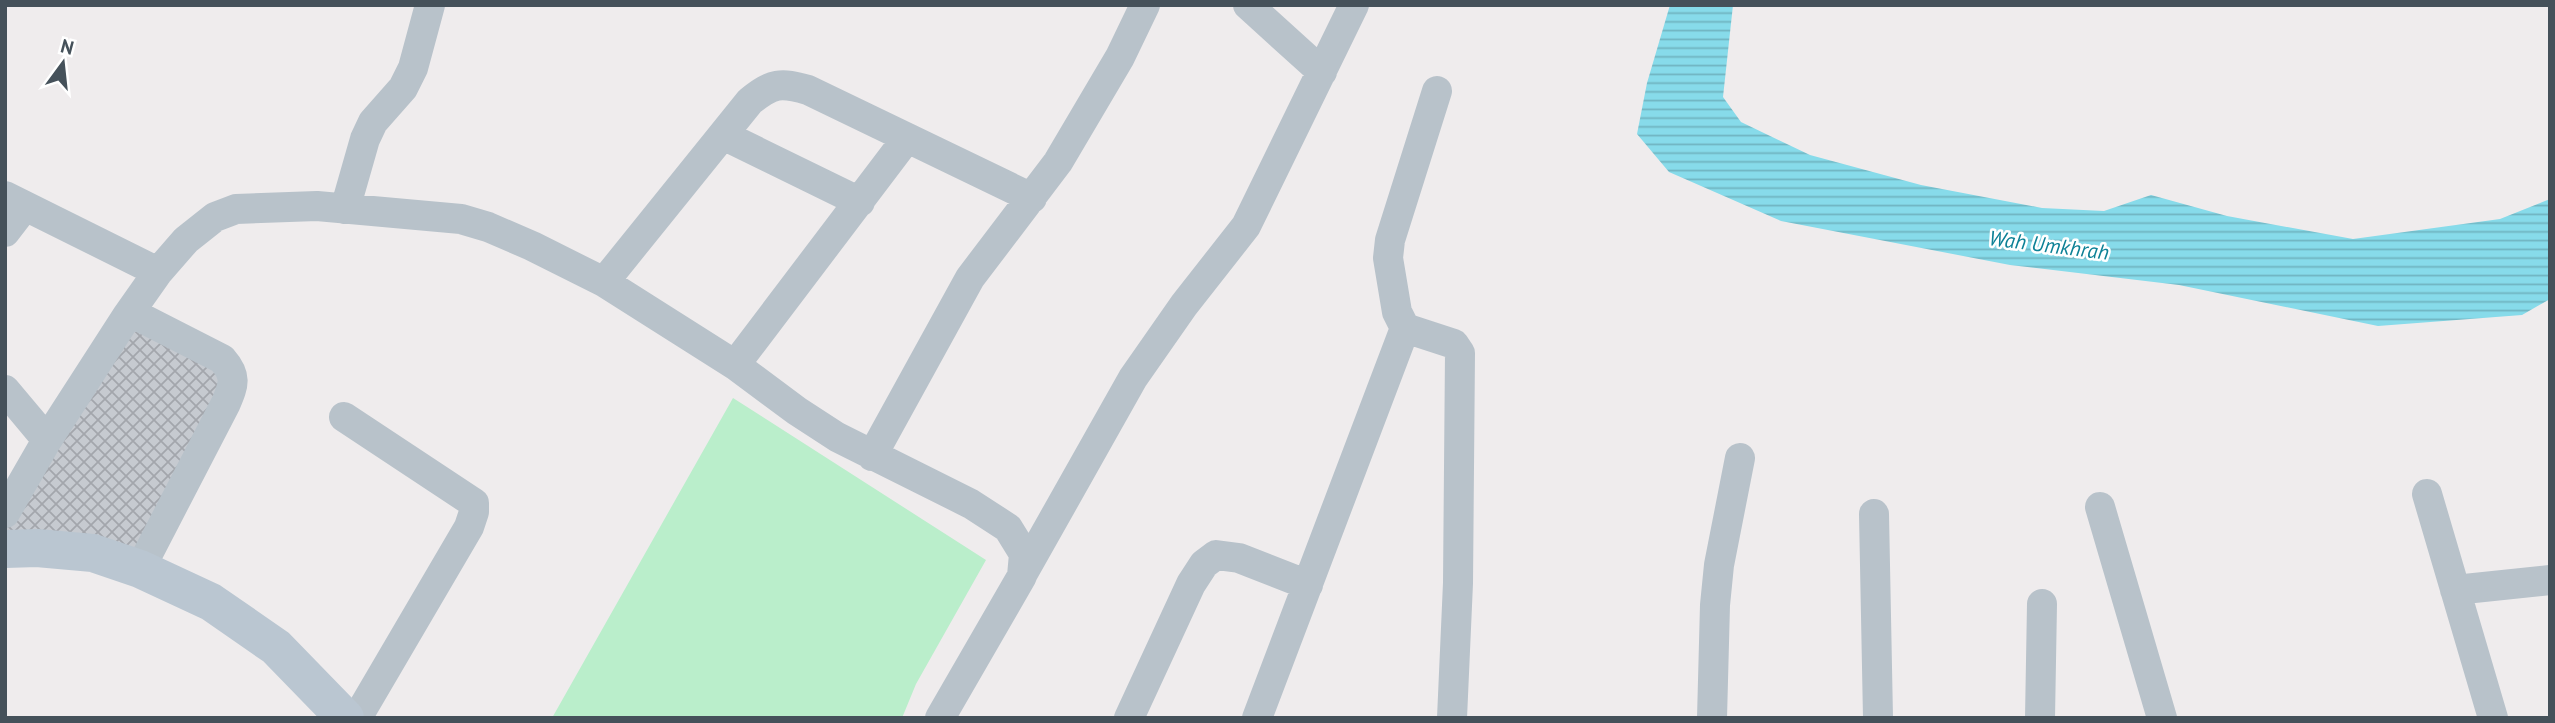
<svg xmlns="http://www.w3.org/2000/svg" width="2555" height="723" font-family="'PT Sans',sans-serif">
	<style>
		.park { fill: #baeecb }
		.water { fill: url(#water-rules) }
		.building { fill: url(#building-cross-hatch); stroke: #d0d3d8; stroke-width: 2 }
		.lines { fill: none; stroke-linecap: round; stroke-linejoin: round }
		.street { stroke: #b8c2ca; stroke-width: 30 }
		.secondary { stroke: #bac6d1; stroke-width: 38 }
		.labels { text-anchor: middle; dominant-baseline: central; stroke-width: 5; stroke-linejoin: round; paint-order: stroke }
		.water-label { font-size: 21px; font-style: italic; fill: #0d8196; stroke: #fff }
	</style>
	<defs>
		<pattern id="water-rules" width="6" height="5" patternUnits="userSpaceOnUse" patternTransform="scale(1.75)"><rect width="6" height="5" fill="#87dbea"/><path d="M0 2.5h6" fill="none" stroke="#70b4c1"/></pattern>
		<pattern id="building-cross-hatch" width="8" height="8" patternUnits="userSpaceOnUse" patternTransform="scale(1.75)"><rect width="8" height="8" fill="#c6cad0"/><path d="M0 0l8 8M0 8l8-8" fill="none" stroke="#a3a6ac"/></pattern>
	</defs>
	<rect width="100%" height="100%" fill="#efeced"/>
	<path class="park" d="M 733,398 L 986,560 L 916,684 L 902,718 L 552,718 Z"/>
	<path class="water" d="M 1670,5 L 1733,5 L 1723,97 L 1741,122 L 1810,155 L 1921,185 L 2042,208 L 2104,211 L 2151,195 L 2227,216 L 2353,239 L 2500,219 L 2550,199 L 2550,299 L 2522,315 L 2378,326 L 2179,285 L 2010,265 L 1781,221 L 1669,172 L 1637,134 L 1647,83 Z"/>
	<path class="building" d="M 127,316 L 231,368 L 140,569 L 5,544 L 5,513 Z"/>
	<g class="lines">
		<path class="street" d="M 1248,5 L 1322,72
			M 1437,91 L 1390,240 L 1388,258 L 1397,312 L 1405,328 L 1454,344 L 1460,353 L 1458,583 L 1452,718
			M 723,135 L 860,202
			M 5,196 L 158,272
			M 345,209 L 365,139 L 373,122 L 403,88 L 413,68 L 430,5
			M 5,232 L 25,206
			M 604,282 L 750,101 C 773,83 780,82 808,90 L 1032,198
			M 130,312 L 222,359 C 237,376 234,384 226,403 L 140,569
			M 735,365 L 907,138
			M 5,390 L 47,440
			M 344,417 L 474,503 L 474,512 L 469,527 L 357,718
			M 872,456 L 970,278 L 1058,162 L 1120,57 L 1145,5
			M 2427,494 L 2493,718
			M 2100,507 L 2162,718
			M 5,513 L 47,440 L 127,316 L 158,272 L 186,240 L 215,217 L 236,209 L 317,206 L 461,219 L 488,227 L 532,246 L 604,282 L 735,365 L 797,411 L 837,437 L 971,504 L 1008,528 L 1024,554 L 1022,576 L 940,718
			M 1874,514 L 1878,718
			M 1022,575 L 1133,378 L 1184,305 L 1246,226 L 1354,5
			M 2455,590 L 2550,580
			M 1129,718 L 1191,584 L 1204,564 L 1216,555 L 1239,558 L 1308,585
			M 1257,718 L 1405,328
			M 1712,718 L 1715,605 L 1719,565 L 1740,458
			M 2040,718 L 2042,604"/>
		<path class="secondary" d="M 5,549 L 37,548 L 93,553 L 140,569 L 211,602 L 276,647 L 345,718"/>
	</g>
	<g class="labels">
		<g class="water-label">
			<text transform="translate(2049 245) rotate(7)">Wah Umkhrah</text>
		</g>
	</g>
	<rect width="2555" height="723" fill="none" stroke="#45515a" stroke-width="14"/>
	<g transform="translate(63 63) rotate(15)" stroke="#ffffff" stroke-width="5" paint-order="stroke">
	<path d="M0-5L12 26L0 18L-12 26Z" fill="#45515a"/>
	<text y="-10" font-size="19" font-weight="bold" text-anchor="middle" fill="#45515a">N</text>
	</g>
</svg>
